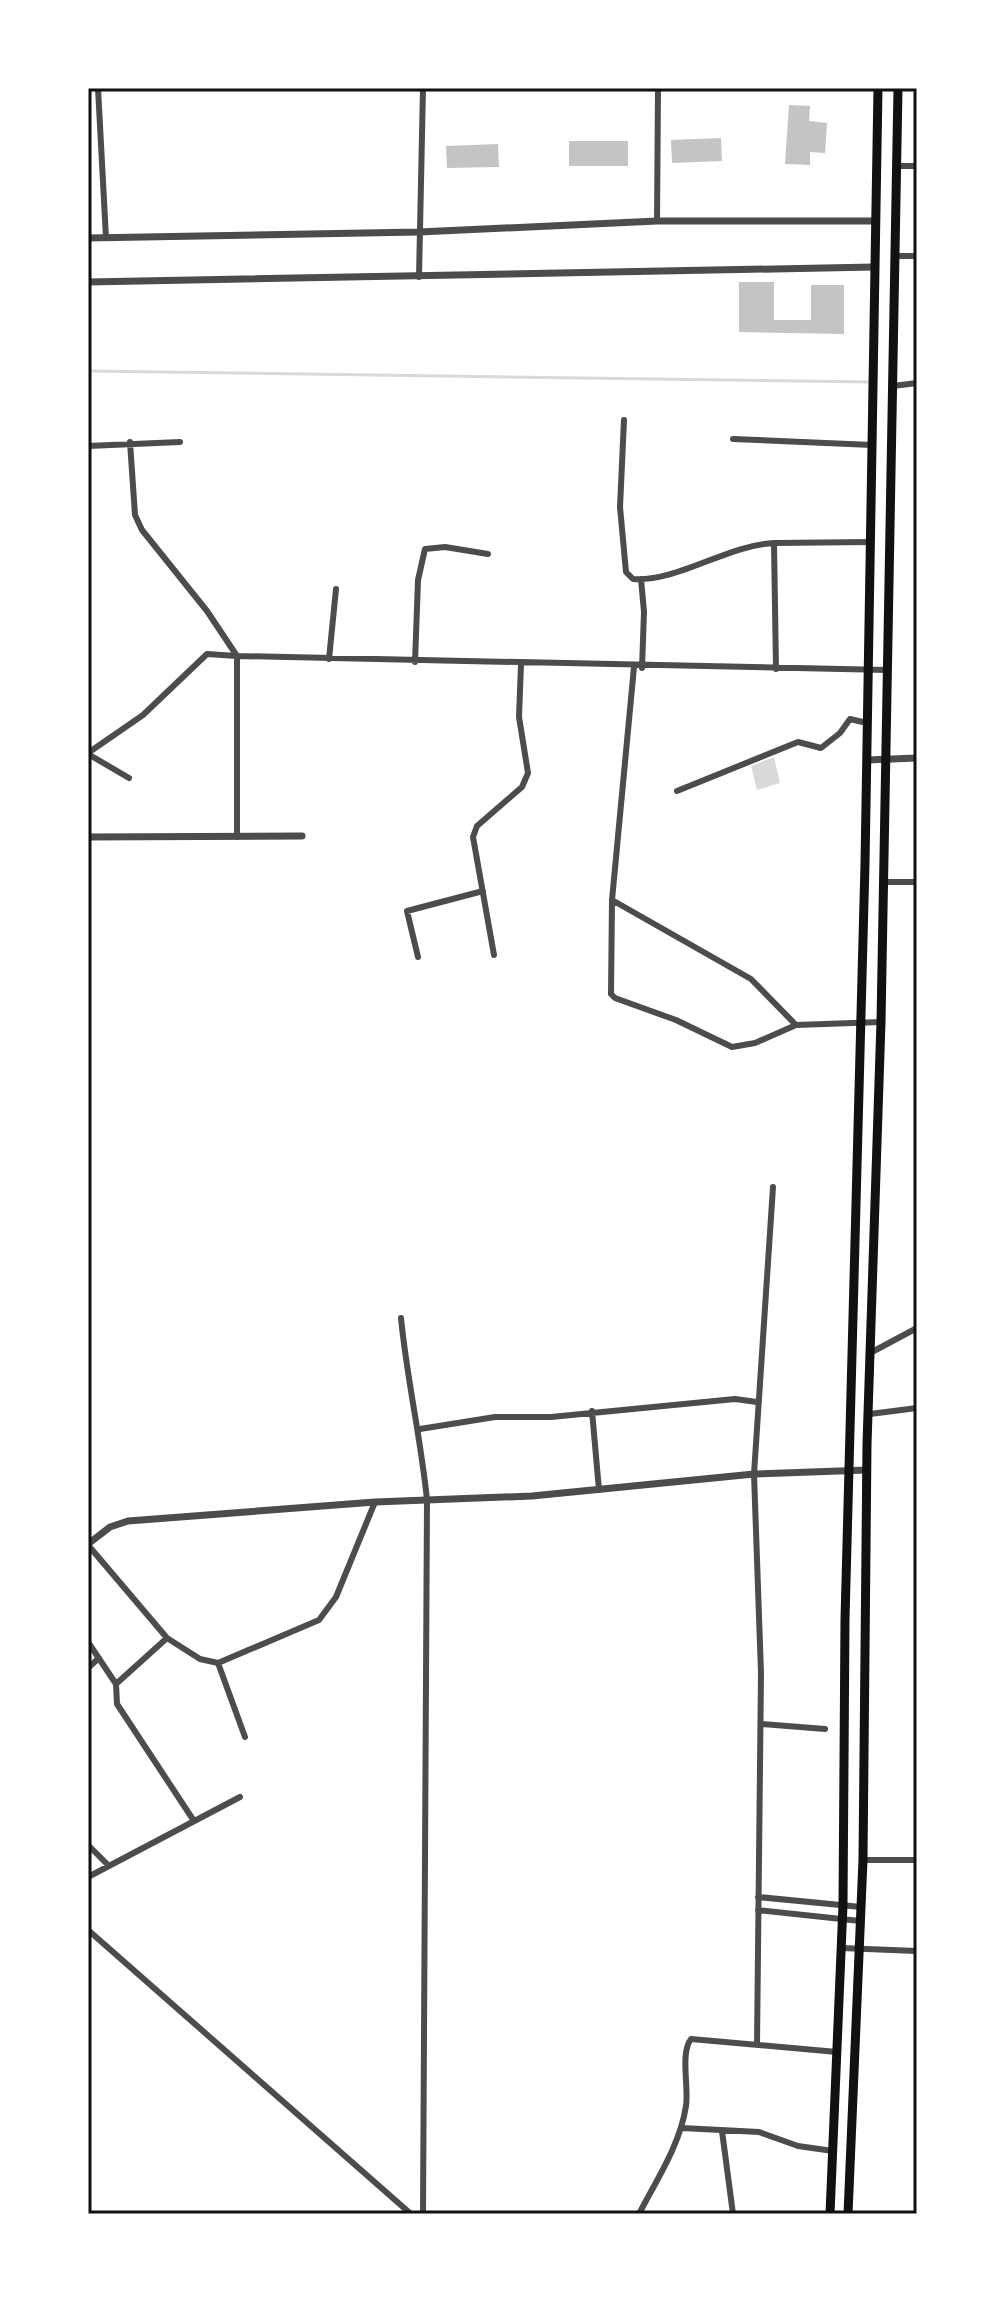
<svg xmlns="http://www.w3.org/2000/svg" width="1005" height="2302" font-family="Barlow,sans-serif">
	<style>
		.water { fill: #d9d9d9 }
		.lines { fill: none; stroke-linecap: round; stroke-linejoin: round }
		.stream { stroke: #d9d9d9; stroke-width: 3 }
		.building { fill: #c4c4c4 }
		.minor { stroke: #4c4c4c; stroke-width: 6 }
		.tertiary { stroke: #4c4c4c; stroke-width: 7 }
		.primary { stroke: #111; stroke-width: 9 }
		.neatline { fill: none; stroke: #111; stroke-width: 3 }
	</style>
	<rect width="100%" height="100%" fill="#fff"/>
	<path class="water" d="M 774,757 L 780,783 L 757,790 L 751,766 Z"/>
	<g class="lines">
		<path class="stream" d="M 88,371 L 872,382"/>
	</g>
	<path class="building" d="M 789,105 L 810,106 L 809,121 L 827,123 L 825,153 L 810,152 L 810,165 L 785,164 Z
		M 721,138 L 722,161 L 672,163 L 671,140 Z
		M 569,141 L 628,141 L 628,166 L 569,166 Z
		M 498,144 L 499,167 L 447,168 L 446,146 Z
		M 739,282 L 774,282 L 774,320 L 811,320 L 811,285 L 844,285 L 844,334 L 739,332 Z"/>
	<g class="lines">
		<path class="minor" d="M 98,88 L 106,238
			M 897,166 L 917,166
			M 657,221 L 658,88
			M 896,256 L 917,256
			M 419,277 L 423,88
			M 893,386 L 917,383
			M 624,420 L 620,507 L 626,572 L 633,579 C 678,582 727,545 774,543
			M 733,439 L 872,445
			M 130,442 L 135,515 L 142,530 L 207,611 L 237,656 L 887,670
			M 88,446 L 180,442
			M 641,579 L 644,612 L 642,668
			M 329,659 L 336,589
			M 415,662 L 418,580 L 425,549 L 445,547 L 488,554
			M 634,667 L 612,900 L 751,979 L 796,1025 L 881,1022
			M 776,669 L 774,543 L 871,542
			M 88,753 L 143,715 L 207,654 L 237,656 L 237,837
			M 88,754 L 129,778
			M 677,791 L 798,742 L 821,748 L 840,733 L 850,719 L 867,723
			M 884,882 L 917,882
			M 612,900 L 611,994 L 615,998 L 676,1020 L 732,1047 L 755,1043 L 796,1025
			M 494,955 L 473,837 L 477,826 L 522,787 L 528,773 L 519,717 L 521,664
			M 418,957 L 407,911 L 483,891
			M 401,1318 C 407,1380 421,1439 427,1500 L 423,2214
			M 872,1352 L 917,1328
			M 592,1411 L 599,1490
			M 870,1414 L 917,1408
			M 420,1429 L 495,1417 L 551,1417 L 735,1399 L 757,1402
			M 88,1545 L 167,1638 L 200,1659 L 218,1663 L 319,1620 L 336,1597 L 375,1502
			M 88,1642 L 116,1684 L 117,1704 L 194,1821
			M 218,1663 L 245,1737
			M 88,1668 L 99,1658
			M 116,1684 L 167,1638
			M 761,1724 L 825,1729
			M 88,1845 L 109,1866
			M 863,1860 L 917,1860
			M 88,1877 L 240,1797
			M 758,1897 L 861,1907
			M 758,1910 L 860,1921
			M 88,1930 L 411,2214
			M 841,1948 L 917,1951
			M 757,2045 L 761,1673 L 754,1474 L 773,1187
			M 682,2128 L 759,2132 L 798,2146 L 833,2151
			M 722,2131 L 733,2214
			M 639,2214 C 657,2179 680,2145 686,2106 C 689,2088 680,2053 691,2039 L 837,2052"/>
		<path class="tertiary" d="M 88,238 L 419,232 L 657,221 L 875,221
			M 88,282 L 874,267
			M 867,760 L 917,758
			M 88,837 L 302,836
			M 88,1544 L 110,1527 L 128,1521 L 375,1502 L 532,1496 L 754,1474 L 867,1470"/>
		<path class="primary" d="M 830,2214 L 843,1905 L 845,1619 L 865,864 L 878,88
			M 848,2214 L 863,1860 L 867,1444 L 881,1022 L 898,88"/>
	</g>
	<rect width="1005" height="2302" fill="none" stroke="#ffffff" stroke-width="180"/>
	<rect x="90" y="90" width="825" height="2122" class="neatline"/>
</svg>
